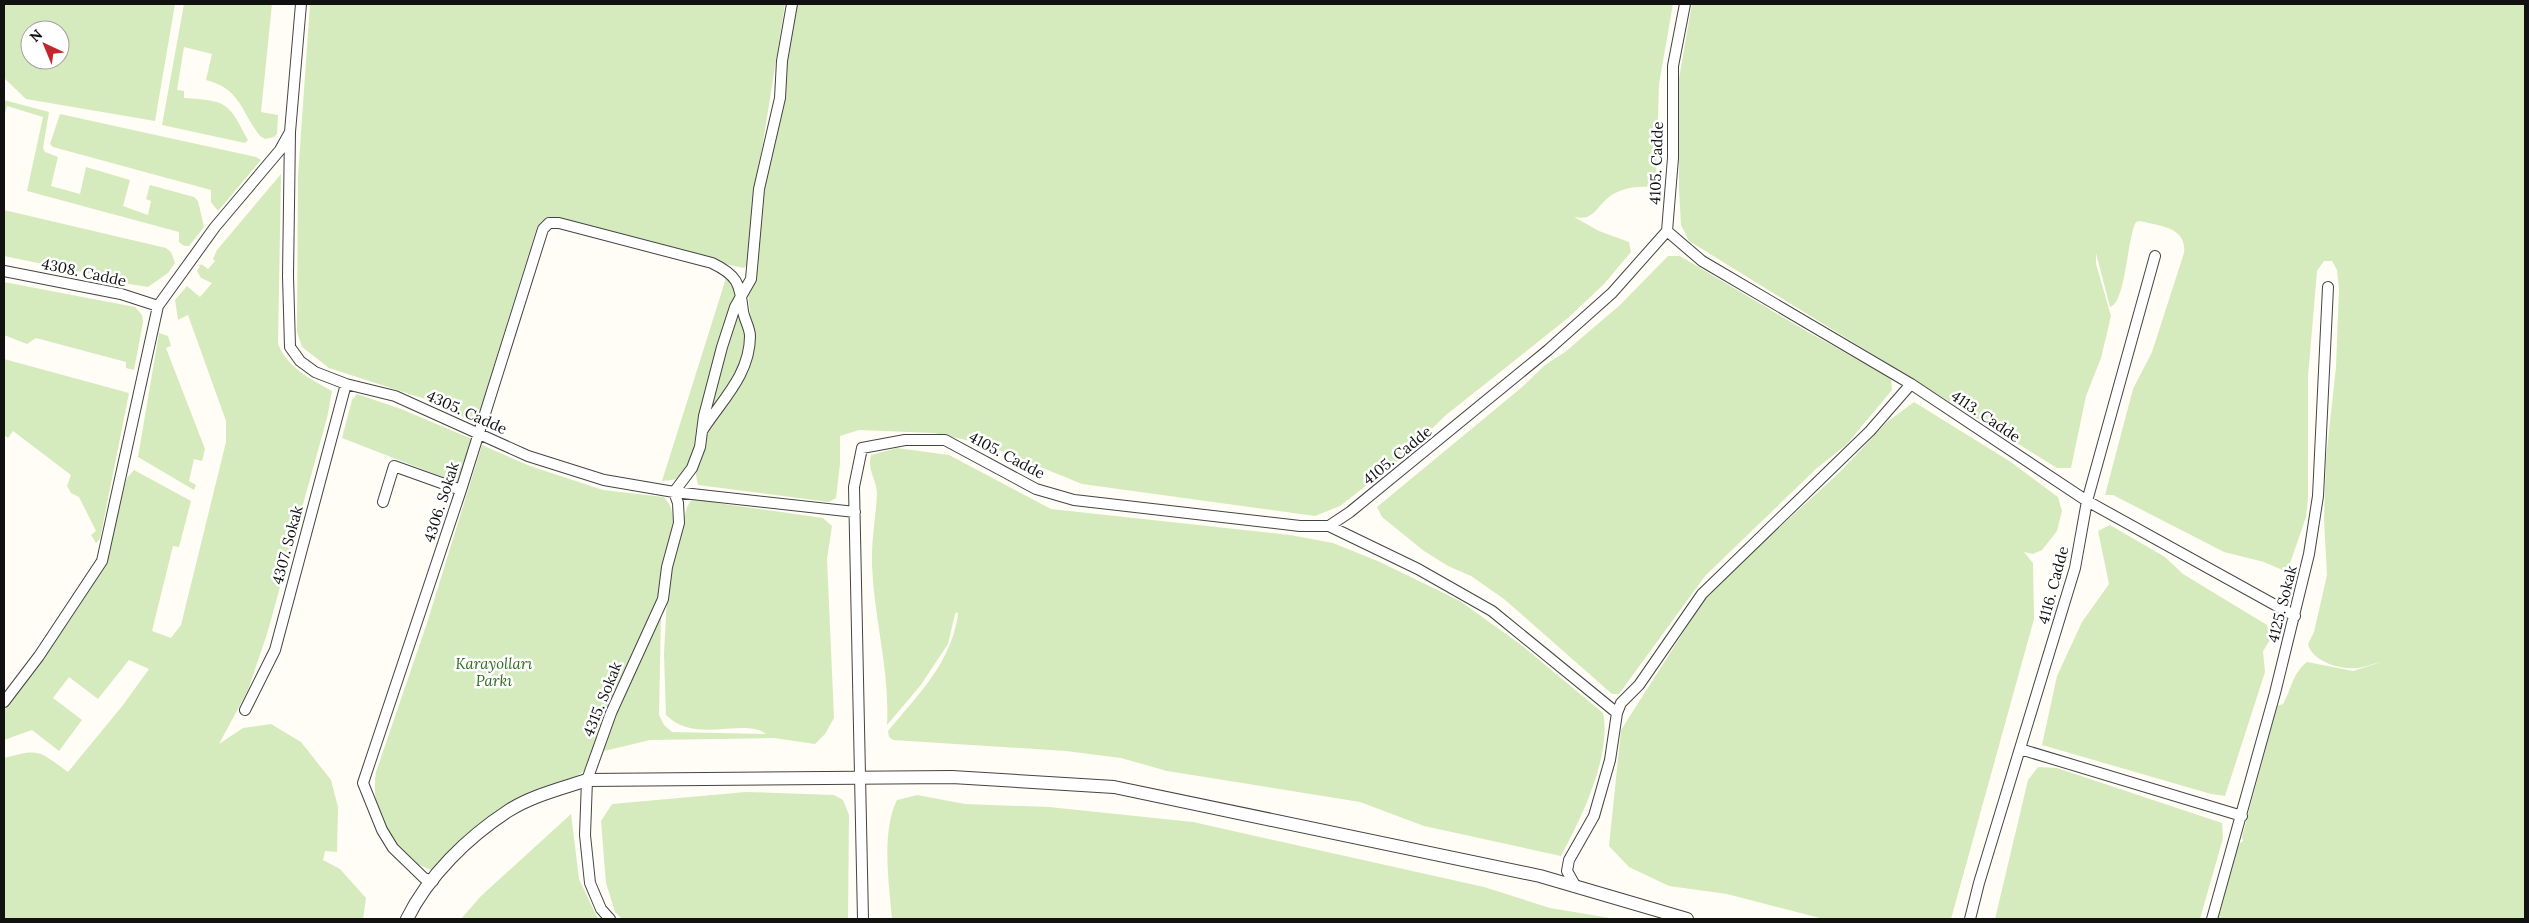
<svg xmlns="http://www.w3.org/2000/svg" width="2529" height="923" font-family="Lora,serif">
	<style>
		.green { fill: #d5ebbd; fill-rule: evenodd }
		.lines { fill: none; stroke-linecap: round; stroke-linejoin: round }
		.minor-casing { stroke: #444; stroke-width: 12 }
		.tertiary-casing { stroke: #444; stroke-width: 14 }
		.minor { stroke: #fff; stroke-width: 10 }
		.tertiary { stroke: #fff; stroke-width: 12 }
		.labels { text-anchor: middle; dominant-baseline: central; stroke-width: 5; stroke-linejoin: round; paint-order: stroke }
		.street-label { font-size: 15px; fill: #111; stroke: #fff }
		.park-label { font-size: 15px; font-style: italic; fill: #2f6b1f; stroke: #fff }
	</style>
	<rect width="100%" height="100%" fill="#fffdf5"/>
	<path class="green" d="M 4,4 L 175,4 L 155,121 L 26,99 L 4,78 ZM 30,30 L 60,30 L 60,60 L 30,60 Z
		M 184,4 L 272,4 L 261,112 L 278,115 L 277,134 L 274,137 L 265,139 L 260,136 C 241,112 241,89 206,80 L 212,54 L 184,47 L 177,90 L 184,91 L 184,98 C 228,101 228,102 248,140 L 245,143 L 162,125 Z
		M 310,4 L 785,4 L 753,205 L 750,262 L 744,268 L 725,264 L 642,239 L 554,218 L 542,221 L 537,227 L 476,423 L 425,399 L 329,368 L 302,347 L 297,332 L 298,176 Z
		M 792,4 L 1673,4 L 1659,84 L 1656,183 L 1650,187 C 1635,186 1621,188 1609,197 C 1595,208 1594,221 1574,217 L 1599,231 L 1629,242 L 1631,252 L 1604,284 L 1568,318 L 1446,415 L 1403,457 L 1340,506 L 1315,516 L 1082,484 L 984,444 L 934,433 L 859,430 L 840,436 L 840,464 L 836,498 L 829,502 L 698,485 L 695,470 L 711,423 L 730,400 L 748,364 L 753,339 L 748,295 Z
		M 1692,4 L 2525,4 L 2525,919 L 2217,919 L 2236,846 L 2243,841 L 2242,837 L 2277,706 L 2283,704 C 2291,690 2293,672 2307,662 L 2353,671 L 2381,662 C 2374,663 2366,667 2358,668 C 2342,670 2312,662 2308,644 L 2314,632 L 2327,575 L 2324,519 L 2326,459 L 2336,367 L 2339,289 L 2337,270 L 2332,261 L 2324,261 L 2317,271 L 2308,377 L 2308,499 L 2306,517 L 2287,572 L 2264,562 L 2224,552 L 2113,495 L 2105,495 L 2133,389 L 2152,352 L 2184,253 C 2187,227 2160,226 2140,221 L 2136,222 C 2127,237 2126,303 2110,307 L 2096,253 L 2096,264 L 2111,316 L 2101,358 L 2086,396 L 2071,468 L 2057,468 L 1689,241 L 1681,225 L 1679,190 L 1679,78 Z
		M 4,100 L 49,112 L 43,148 L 45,152 L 58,157 L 51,186 L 80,194 L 86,167 L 130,180 L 123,206 L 148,215 L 151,201 L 146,199 L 150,185 L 194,197 L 198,201 L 204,227 L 189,246 L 184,246 L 179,242 L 179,232 L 27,191 L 43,117 L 7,106 L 4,117 Z
		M 60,114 L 256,157 L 261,160 L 218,211 L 211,202 L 211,190 L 53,147 L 50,144 Z
		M 281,174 L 278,344 C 288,368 310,379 332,391 L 327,418 L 267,634 L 248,690 L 219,744 L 243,728 L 271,724 L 301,742 L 331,780 L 338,807 L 337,852 L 325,851 L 323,860 L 340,869 L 366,898 L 363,919 L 4,919 L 4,758 C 40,748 39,751 68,772 L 123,705 L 149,669 L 129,660 L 98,699 L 69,677 L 53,698 L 82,720 L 59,751 L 32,730 L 4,740 L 4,711 L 71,619 L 101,571 L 127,478 L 134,470 L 191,501 L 179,547 L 173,546 L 152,631 L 171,638 L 181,625 L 226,442 L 226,421 L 188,315 L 178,320 L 175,300 L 187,286 L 200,297 L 212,283 L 201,278 L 197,271 L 201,264 L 208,269 L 215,261 L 213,259 L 217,250 Z
		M 4,210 L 166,248 L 171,252 L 175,263 L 168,273 L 148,287 L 104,280 L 91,274 L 4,256 Z
		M 1668,256 L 1680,256 L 1808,332 L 1891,378 L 1892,390 L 1846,445 L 1817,468 L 1705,576 L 1619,694 L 1612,694 L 1504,599 L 1471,576 L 1448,566 L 1424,551 L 1382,517 L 1377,507 L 1521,388 L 1545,365 L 1565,352 L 1620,305 Z
		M 727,275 L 735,288 L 735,296 C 723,328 701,465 677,478 C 674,481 666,480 662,481 Z
		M 4,282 L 135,307 L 142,315 L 143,322 L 134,370 L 126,368 L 126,362 L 36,338 L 27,344 L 4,335 Z
		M 737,316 L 740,318 L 748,342 L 740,370 L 708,416 L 719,370 Z
		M 159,333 L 168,336 L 171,346 L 166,348 L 205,449 L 202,461 L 194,459 L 189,481 L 196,485 L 194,490 L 138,457 Z
		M 4,359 L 129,393 L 100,539 L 96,543 L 91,535 L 96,531 L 79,497 L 71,493 L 67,486 L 71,475 L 13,431 L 8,438 L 4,435 Z
		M 357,394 L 401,409 L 472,439 L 458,483 L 342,438 L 352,400 Z
		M 1914,402 L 2011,462 L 2058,497 L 2062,511 L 2057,531 L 2042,550 L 2033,554 L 2024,552 L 2033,563 L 2034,619 L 1951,919 L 1824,919 L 1727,894 L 1669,886 L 1629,867 L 1609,846 L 1621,730 L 1700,606 L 1714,587 L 1839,473 L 1887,422 Z
		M 482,445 L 530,466 L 603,490 L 664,497 L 670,505 L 674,520 L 665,556 L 658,603 L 584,771 L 567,782 L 546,788 L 435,871 C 393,859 369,815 376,772 L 427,623 Z
		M 897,448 L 949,455 L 1051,509 L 1290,535 L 1333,543 L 1380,562 L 1460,601 L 1520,644 L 1603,713 C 1612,755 1581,819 1561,856 L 1424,826 L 1360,802 L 1167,771 L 1121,758 L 1066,751 L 893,740 L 889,737 L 888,731 C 917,696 952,662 958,614 L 957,612 L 955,614 L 948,644 L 920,686 L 887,725 C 890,671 874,619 872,565 C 871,541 876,516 877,493 C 876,478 867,471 871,455 Z
		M 693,497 L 717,503 L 823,518 L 832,526 L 827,559 L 834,718 L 825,734 L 815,744 L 774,738 L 650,740 L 600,752 L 618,703 L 661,615 L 659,715 L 664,725 L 672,732 L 766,734 C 744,717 696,745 666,715 L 664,654 L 668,578 L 687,507 Z
		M 2110,525 L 2165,557 L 2183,574 L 2267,625 L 2270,640 L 2263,651 L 2265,672 L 2225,796 L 2211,794 L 2042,745 L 2057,676 L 2082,622 L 2109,584 L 2098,531 Z
		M 2038,767 L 2057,768 L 2222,823 L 2223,838 L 2200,919 L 1995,919 L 2028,780 Z
		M 746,792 L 834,795 L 843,800 L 849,815 L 848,919 L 622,919 L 615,912 L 606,883 L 601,821 L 612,804 Z
		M 917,795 L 965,804 L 1049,807 L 1193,822 L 1484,887 L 1550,908 L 1616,919 L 892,919 C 889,884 881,832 897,800 Z
		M 571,814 L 579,879 L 598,919 L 461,919 L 481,896 Z"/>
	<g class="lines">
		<g class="minor-casing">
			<path id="minor" d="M 290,132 L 288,276 L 290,347 L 300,361 L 315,372 L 346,384 L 395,396 L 528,456 L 604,480 L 674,492 L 855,512
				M 1667,231 L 1702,261 L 1911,384 L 2087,501 L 2295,616
				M 4,271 L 121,294 L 158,306
				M 383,502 L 394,466 L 461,490
				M 1329,526 L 1418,569 L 1492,611 L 1617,713
				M 4,702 L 39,656 L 102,561 L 158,306 L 215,227 L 280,150 L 290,132 L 301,4
				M 245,710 L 275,650 L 346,384
				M 2020,749 L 2242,816
				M 433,881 L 424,878 L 393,848 L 382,830 L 363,783 L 461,490 L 543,229 L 549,223 L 559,223 L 712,263 C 737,275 740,283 743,311 C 744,319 750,328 750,336 C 750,375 721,401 702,431
				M 1576,887 L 1567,871 L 1569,860 L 1594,816 L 1610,760 L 1617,713 L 1621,703 L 1639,685 L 1702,594 L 1870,431 L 1911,384
				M 610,919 L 601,909 L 590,883 L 585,835 L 587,780 L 611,713 L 663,599 L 667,567 L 679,523 L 678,503 L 674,492 L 692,468 L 700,447 L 704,416 L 722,347 L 735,307 L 751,279 L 759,189 L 780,98 L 782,61 L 792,4
				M 863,919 L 854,487 L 862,448 L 905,440 L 945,440 L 1036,489 L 1074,500 L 1300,526 L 1329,526 L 1350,512 L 1548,350 L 1612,293 L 1667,231 L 1673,158 L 1673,66 L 1685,4
				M 1970,919 L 1979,883 L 2075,568 L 2087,501 L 2155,256
				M 2212,919 L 2275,693 L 2309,554 L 2318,496 L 2328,287"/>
		</g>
		<g class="tertiary-casing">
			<path id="tertiary" d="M 407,919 C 428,876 468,837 508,811 C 531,796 560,789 587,780 L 952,777 L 1114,787 L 1540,876 L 1687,919"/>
		</g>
		<use href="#minor" class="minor"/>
		<use href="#tertiary" class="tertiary"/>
	</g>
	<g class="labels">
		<g class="street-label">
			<text transform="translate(1656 163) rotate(-88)">4105. Cadde</text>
			<text transform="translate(84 272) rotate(12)">4308. Cadde</text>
			<text transform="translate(467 412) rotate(24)">4305. Cadde</text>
			<text transform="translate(1986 416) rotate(34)">4113. Cadde</text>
			<text transform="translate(1007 455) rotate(28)">4105. Cadde</text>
			<text transform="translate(1397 455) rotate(-39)">4105. Cadde</text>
			<text transform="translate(441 502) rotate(-72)">4306. Sokak</text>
			<text transform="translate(287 545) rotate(-75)">4307. Sokak</text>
			<text transform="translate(2053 585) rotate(-75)">4116. Cadde</text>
			<text transform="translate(2282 604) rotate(-76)">4125. Sokak</text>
			<text transform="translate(602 699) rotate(-68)">4315. Sokak</text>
		</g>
		<g class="park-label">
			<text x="494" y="663">Karayolları<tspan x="494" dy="17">Parkı</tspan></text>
		</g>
	</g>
	<rect width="2529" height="923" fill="none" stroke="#111111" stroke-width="10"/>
	<g transform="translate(45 45) rotate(316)"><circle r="24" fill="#ffffff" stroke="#a0a0a0"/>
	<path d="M0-4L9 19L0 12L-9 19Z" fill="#c4262e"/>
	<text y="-8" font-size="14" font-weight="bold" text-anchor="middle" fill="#111111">N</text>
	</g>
</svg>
